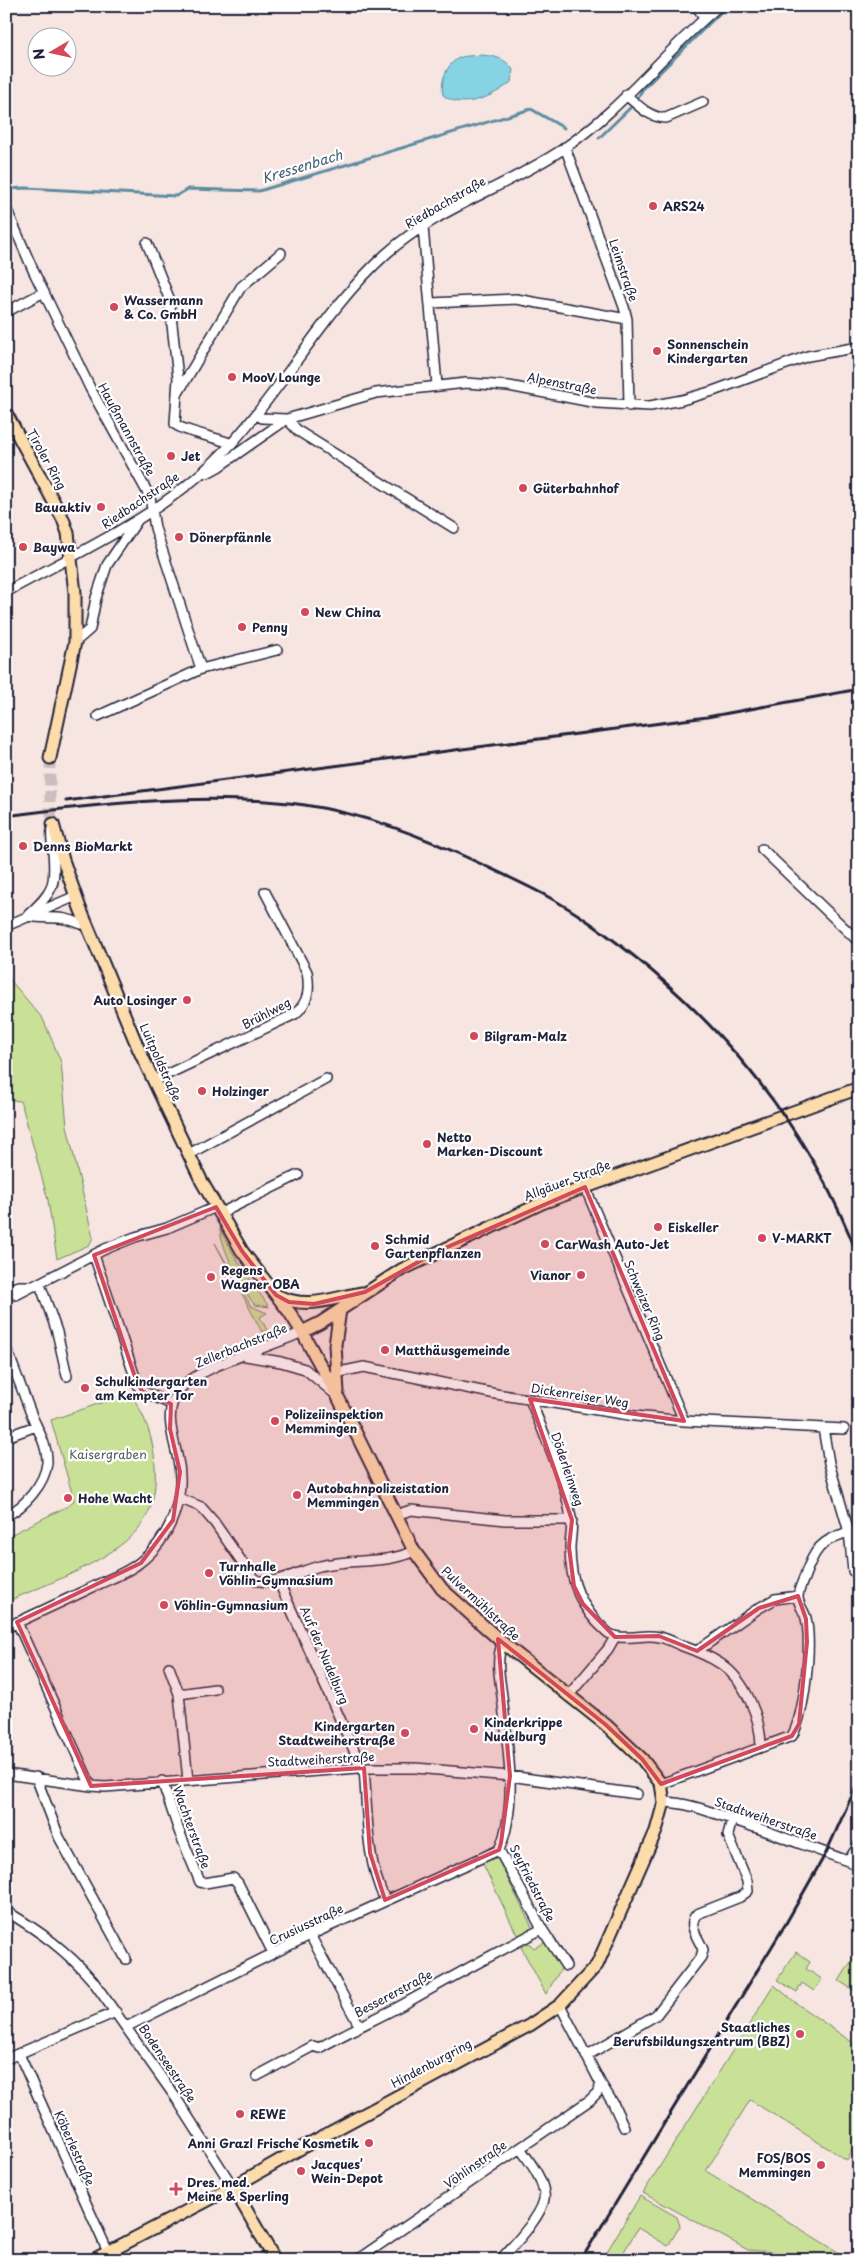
<svg xmlns="http://www.w3.org/2000/svg" width="865" height="2266" font-family="'Playpen Sans',sans-serif">
	<style>
		.green { fill: #c8e197; stroke: #758269 }
		.water { fill: #85d3e3; stroke: #5d8ca0 }
		.lines { fill: none; stroke-linecap: round; stroke-linejoin: round }
		.stream { stroke: #5d8ca0; stroke-width: 3 }
		.minor-tunnel { stroke: #ccbec0; stroke-width: 9; stroke-dasharray: 9 4.5; stroke-linecap: butt }
		.major-tunnel { stroke: #ccbec0; stroke-width: 11; stroke-dasharray: 11 5.5; stroke-linecap: butt }
		.minor-casing { stroke: #22223b; stroke-width: 12 }
		.major-casing { stroke: #22223b; stroke-width: 15 }
		.minor { stroke: #fff; stroke-width: 9 }
		.major { stroke: #fddcac; stroke-width: 11 }
		.rail { stroke: #22223b; stroke-width: 3 }
		.marked { fill: #d1495b; fill-opacity: 0.2; stroke: #d1495b; stroke-width: 4; stroke-linejoin: round }
		.poi-dot { fill: #d1495b; stroke: #fff; stroke-width: 2 }
		.labels { text-anchor: middle; dominant-baseline: central; stroke-width: 4.5; stroke-linejoin: round; paint-order: stroke }
		.street-label { font-size: 12px; fill: #22223b; stroke: #fff }
		.poi-label { font-size: 12px; font-weight: bold; fill: #22223b; stroke: #fff; text-anchor: start }
		.park-label { font-size: 12px; fill: #545b57; stroke: #fff }
		.water-label { font-size: 14px; font-style: italic; fill: #456076; stroke: #fff }
	</style>
	<rect width="100%" height="100%" fill="#f6e5e1"/>
	<filter id="ink" filterUnits="userSpaceOnUse"><feTurbulence type="fractalNoise" baseFrequency=".02" numOctaves="2"/><feDisplacementMap in="SourceGraphic" scale="10" xChannelSelector="R" yChannelSelector="G"/><feConvolveMatrix kernelMatrix="1 2 1 2 8 2 1 2 1" color-interpolation-filters="sRGB"/></filter>
	<g filter="url(#ink)">
		<path class="green" d="M 6,975 L 43,1019 L 61,1062 L 67,1126 L 93,1238 L 89,1245 L 57,1259 L 48,1200 L 23,1109 L 20,1101 L 6,1099 Z
			M 220,1229 L 236,1258 L 269,1307 L 255,1305 C 243,1292 221,1247 220,1229 Z
			M 215,1243 L 251,1306 L 267,1313 L 260,1317 L 267,1330 L 262,1332 Z
			M 130,1393 C 145,1415 153,1437 155,1464 C 156,1483 155,1502 145,1519 C 123,1558 46,1584 6,1602 L 6,1537 L 70,1505 L 74,1500 L 51,1420 Z
			M 496,1856 L 533,1929 L 518,1937 L 482,1862 Z
			M 546,1942 L 562,1967 L 546,1994 L 521,1947 L 529,1943 L 534,1948 Z
			M 796,1952 L 810,1962 L 806,1969 L 822,1979 L 814,1991 L 802,1983 L 797,1992 L 777,1980 Z
			M 854,1957 L 859,1960 L 859,1986 L 855,1991 L 839,1981 Z
			M 774,1985 L 800,2006 L 859,2047 L 859,2143 L 856,2142 L 847,2160 L 750,2100 L 706,2171 L 851,2260 L 829,2260 L 823,2256 L 748,2250 L 643,2193 Z
			M 640,2196 L 677,2217 L 680,2226 L 668,2246 L 638,2228 L 619,2260 L 602,2260 Z"/>
		<path class="water" d="M 481,55 C 494,56 506,58 513,70 L 511,82 C 495,96 462,111 443,95 C 440,82 446,66 457,59 C 464,55 474,56 481,55 Z"/>
		<g class="lines">
			<path class="stream" d="M 638,98 L 642,90 L 727,6
				M 599,138 L 630,108
				M 6,189 L 26,188 L 176,196 L 188,189 L 259,191 L 531,109 L 564,128"/>
			<path class="minor-tunnel" d="M 6,1299 L 16,1295"/>
			<path class="major-tunnel" d="M 50,758 L 50,808 L 53,824"/>
			<g class="minor-casing">
				<path id="minor" d="M 696,6 L 705,18
					M 626,95 C 638,105 649,118 666,118 L 703,102
					M 565,147 L 624,307 L 627,319 L 629,406
					M 6,208 L 33,270 L 90,388 L 150,497 L 155,528 L 201,669
					M 423,227 L 437,385
					M 147,243 L 169,298 L 178,378 L 175,424 C 182,431 219,438 232,444
					M 431,303 L 516,299 L 627,319
					M 6,312 L 44,292
					M 178,393 L 241,287 L 281,253
					M 256,414 L 262,418 L 287,419 L 376,393 L 466,383 L 509,386 L 597,403 L 650,406 L 682,400 L 713,391 L 808,356 L 859,347
					M 287,419 L 298,431 L 454,528
					M 207,473 L 218,467 L 287,419
					M 6,592 C 84,549 172,511 232,443 C 287,383 325,309 386,254 C 437,208 507,187 563,149 C 622,109 665,51 719,6
					M 75,642 L 90,629 L 96,598 L 107,565 L 137,521
					M 98,716 L 201,669 L 277,650
					M 762,849 L 859,942
					M 28,915 C 53,892 56,887 53,852 C 52,844 51,836 52,828
					M 29,916 C 49,920 59,914 81,924
					M 6,926 L 76,896
					M 153,1081 L 295,1014 C 309,1002 310,989 307,972 L 265,892
					M 189,1154 L 326,1079
					M 585,1187 L 684,1421
					M 219,1214 L 298,1175
					M 94,1255 L 137,1383 L 142,1391 L 171,1404
					M 40,1284 L 57,1332 L 67,1376
					M 8,1289 L 19,1286 L 35,1286
					M 16,1295 L 105,1249 L 135,1237 L 167,1228 L 216,1207
					M 6,1348 C 15,1370 23,1393 32,1416 C 38,1430 48,1447 47,1463 C 45,1484 24,1507 6,1516
					M 246,1356 L 281,1362 L 305,1369 L 335,1394
					M 335,1373 L 364,1367 L 496,1394 L 635,1416 L 684,1421 L 844,1429
					M 530,1399 C 545,1438 565,1478 571,1518 C 573,1528 570,1538 570,1548 C 570,1583 581,1609 607,1632 C 620,1643 643,1633 659,1637 C 666,1638 673,1642 680,1645 C 694,1650 709,1656 721,1664 C 746,1681 761,1719 761,1747
					M 823,1428 L 829,1463 L 849,1532 L 853,1571
					M 6,1437 L 36,1426
					M 179,1498 L 201,1507 L 214,1522 L 254,1579 C 270,1588 302,1570 320,1566 C 351,1558 385,1565 414,1551
					M 396,1515 L 411,1510 L 505,1520 L 572,1520
					M 278,1580 L 357,1757 L 359,1768
					M 17,1622 L 91,1786
					M 6,1628 C 37,1613 68,1599 99,1584 C 112,1578 128,1572 139,1563 C 172,1538 187,1494 177,1455 C 172,1434 164,1409 179,1390 C 200,1365 270,1348 302,1332
					M 697,1651 L 759,1608 L 775,1599 L 798,1596
					M 169,1667 L 179,1694 L 188,1780
					M 179,1694 L 215,1689
					M 568,1696 L 608,1649 L 615,1637
					M 364,1768 C 368,1813 365,1858 385,1900
					M 6,1774 L 91,1786 L 105,1787 L 359,1768 L 415,1768 L 510,1776 L 637,1794
					M 36,1777 L 59,1837 L 126,1959
					M 162,1781 L 179,1831 L 200,1882 L 205,1883 L 233,1878 L 238,1883 L 273,1953
					M 661,1784 L 792,1736 C 805,1713 812,1645 806,1618 C 804,1611 798,1604 798,1597 C 798,1591 802,1583 804,1578 C 814,1550 820,1540 849,1532
					M 664,1802 C 688,1803 708,1811 731,1819 C 774,1833 816,1850 859,1865
					M 499,1850 C 519,1805 507,1744 502,1696 C 500,1679 495,1659 503,1643
					M 499,1850 L 542,1929 L 566,1966
					M 848,1861 L 859,1845
					M 6,1911 C 41,1932 66,1950 93,1981 L 176,2098 L 233,2187
					M 310,1935 L 359,2025
					M 126,2027 L 310,1935 L 499,1850
					M 19,2054 L 108,2252
					M 586,2056 L 656,2015 L 701,1957 L 703,1950 C 699,1938 686,1925 697,1914 L 740,1897 L 748,1891 L 747,1881 L 728,1835 L 732,1819
					M 6,2059 L 116,2012
					M 257,2076 L 313,2046 L 319,2048 C 347,2032 376,2019 404,2004 C 450,1978 495,1953 542,1929
					M 601,2084 L 613,2103 L 624,2127
					M 357,2260 L 590,2100 L 597,2093 L 601,2084 L 560,2005
					M 500,2260 C 512,2247 548,2211 544,2193 C 542,2177 529,2161 520,2148"/>
			</g>
			<g class="major-casing">
				<path id="major" d="M 6,413 L 63,519 L 68,533 L 75,593 L 75,642 L 50,758
					M 53,824 L 63,860 L 80,908 L 139,1050 L 202,1182 L 242,1251 L 290,1313 L 302,1332 L 338,1397 L 414,1551 L 442,1589 L 503,1643 L 606,1725 L 642,1759 L 661,1784 L 664,1802 L 656,1831 L 597,1965 L 560,2005 L 530,2025 L 303,2147 L 233,2187 L 93,2260
					M 278,1296 C 307,1310 332,1298 362,1293
					M 302,1332 L 320,1323 L 401,1270 L 542,1203 L 859,1088
					M 338,1392 L 335,1345 L 340,1310
					M 233,2187 L 275,2260"/>
			</g>
			<use href="#minor" class="minor"/>
			<use href="#major" class="major"/>
			<path class="rail" d="M 66,801 L 707,717 L 859,689
				M 6,816 C 103,803 208,792 305,805 C 366,814 424,837 479,863 C 517,881 556,898 590,923 C 709,1007 808,1121 859,1259
				M 581,2260 L 785,1925 L 826,1853 L 859,1780"/>
		</g>
	</g>
	<path class="marked" d="M 585,1187 L 684,1421 L 530,1399 L 572,1520 L 569,1547 L 574,1586 L 583,1604 L 615,1637 L 659,1636 L 697,1651 L 759,1608 L 798,1596 L 806,1619 L 807,1642 L 799,1724 L 792,1736 L 661,1784 L 642,1759 L 606,1725 L 498,1639 L 510,1776 L 501,1843 L 499,1850 L 385,1900 L 370,1853 L 364,1768 L 91,1786 L 17,1622 L 141,1563 L 173,1520 L 180,1472 L 170,1429 L 171,1404 L 142,1391 L 137,1383 L 94,1255 L 216,1207 L 242,1251 L 276,1295 L 289,1302 L 314,1304 L 365,1292 L 436,1252 Z"/>
	<g class="poi-dot">
		<circle cx="653" cy="206" r="5"/>
		<circle cx="114" cy="307" r="5"/>
		<circle cx="657" cy="351" r="5"/>
		<circle cx="232" cy="377" r="5"/>
		<circle cx="171" cy="456" r="5"/>
		<circle cx="523" cy="488" r="5"/>
		<circle cx="101" cy="507" r="5"/>
		<circle cx="179" cy="537" r="5"/>
		<circle cx="23" cy="547" r="5"/>
		<circle cx="305" cy="612" r="5"/>
		<circle cx="242" cy="627" r="5"/>
		<circle cx="23" cy="846" r="5"/>
		<circle cx="187" cy="1000" r="5"/>
		<circle cx="474" cy="1036" r="5"/>
		<circle cx="202" cy="1091" r="5"/>
		<circle cx="427" cy="1144" r="5"/>
		<circle cx="658" cy="1227" r="5"/>
		<circle cx="762" cy="1238" r="5"/>
		<circle cx="545" cy="1244" r="5"/>
		<circle cx="375" cy="1246" r="5"/>
		<circle cx="581" cy="1275" r="5"/>
		<circle cx="211" cy="1277" r="5"/>
		<circle cx="385" cy="1350" r="5"/>
		<circle cx="85" cy="1388" r="5"/>
		<circle cx="275" cy="1421" r="5"/>
		<circle cx="297" cy="1495" r="5"/>
		<circle cx="68" cy="1498" r="5"/>
		<circle cx="209" cy="1573" r="5"/>
		<circle cx="164" cy="1605" r="5"/>
		<circle cx="474" cy="1729" r="5"/>
		<circle cx="405" cy="1733" r="5"/>
		<circle cx="800" cy="2034" r="5"/>
		<circle cx="240" cy="2114" r="5"/>
		<circle cx="369" cy="2143" r="5"/>
		<circle cx="821" cy="2165" r="5"/>
		<circle cx="301" cy="2171" r="5"/>
		<path d="M173.5 2181.5h5v5h5v5h-5v5h-5v-5h-5v-5h5z"/>
	</g>
	<g class="labels">
		<g class="street-label">
			<text transform="translate(445 202) rotate(-30)">Riedbachstraße</text>
			<text transform="translate(624 270) rotate(71)">Leimstraße</text>
			<text transform="translate(562 383) rotate(11)">Alpenstraße</text>
			<text transform="translate(127 429) rotate(61)">Haußmannstraße</text>
			<text transform="translate(47 459) rotate(61)">Tiroler Ring</text>
			<text transform="translate(140 500) rotate(-34)">Riedbachstraße</text>
			<text transform="translate(266 1013) rotate(-27)">Brühlweg</text>
			<text transform="translate(161 1062) rotate(66)">Luitpoldstraße</text>
			<text transform="translate(567 1180) rotate(-21)">Allgäuer Straße</text>
			<text transform="translate(645 1300) rotate(67)">Schweizer Ring</text>
			<text transform="translate(241 1345) rotate(-22)">Zellerbachstraße</text>
			<text transform="translate(580 1395) rotate(9)">Dickenreiser Weg</text>
			<text transform="translate(568 1469) rotate(71)">Döderleinweg</text>
			<text transform="translate(481 1603) rotate(43)">Pulvermühlstraße</text>
			<text transform="translate(325 1655) rotate(67)">Auf der Nudelburg</text>
			<text transform="translate(321 1759) rotate(-3)">Stadtweiherstraße</text>
			<text transform="translate(766 1818) rotate(19)">Stadtweiherstraße</text>
			<text transform="translate(192 1827) rotate(70)">Wachterstraße</text>
			<text transform="translate(533 1883) rotate(63)">Seyfriedstraße</text>
			<text transform="translate(306 1924) rotate(-25)">Crusiusstraße</text>
			<text transform="translate(393 1993) rotate(-28)">Bessererstraße</text>
			<text transform="translate(168 2063) rotate(56)">Bodenseestraße</text>
			<text transform="translate(431 2063) rotate(-28)">Hindenburgring</text>
			<text transform="translate(75 2148) rotate(66)">Köberlestraße</text>
			<text transform="translate(475 2164) rotate(-35)">Vöhlinstraße</text>
		</g>
		<g class="poi-label">
			<text x="663" y="206">ARS24</text>
			<text x="124" y="300">Wassermann<tspan x="124" dy="14">&amp; Co. GmbH</tspan></text>
			<text x="667" y="344">Sonnenschein<tspan x="667" dy="14">Kindergarten</tspan></text>
			<text x="242" y="377">MooV Lounge</text>
			<text x="181" y="456">Jet</text>
			<text x="533" y="488">Güterbahnhof</text>
			<text x="91" y="507" text-anchor="end">Bauaktiv</text>
			<text x="189" y="537">Dönerpfännle</text>
			<text x="33" y="547">Baywa</text>
			<text x="315" y="612">New China</text>
			<text x="252" y="627">Penny</text>
			<text x="33" y="846">Denns BioMarkt</text>
			<text x="177" y="1000" text-anchor="end">Auto Losinger</text>
			<text x="484" y="1036">Bilgram-Malz</text>
			<text x="212" y="1091">Holzinger</text>
			<text x="437" y="1137">Netto<tspan x="437" dy="14">Marken-Discount</tspan></text>
			<text x="668" y="1227">Eiskeller</text>
			<text x="772" y="1238">V-MARKT</text>
			<text x="385" y="1239">Schmid<tspan x="385" dy="14">Gartenpflanzen</tspan></text>
			<text x="555" y="1244">CarWash Auto-Jet</text>
			<text x="221" y="1270">Regens<tspan x="221" dy="14">Wagner OBA</tspan></text>
			<text x="571" y="1275" text-anchor="end">Vianor</text>
			<text x="395" y="1350">Matthäusgemeinde</text>
			<text x="95" y="1381">Schulkindergarten<tspan x="95" dy="14">am Kempter Tor</tspan></text>
			<text x="285" y="1414">Polizeiinspektion<tspan x="285" dy="14">Memmingen</tspan></text>
			<text x="307" y="1488">Autobahnpolizeistation<tspan x="307" dy="14">Memmingen</tspan></text>
			<text x="78" y="1498">Hohe Wacht</text>
			<text x="219" y="1566">Turnhalle<tspan x="219" dy="14">Vöhlin-Gymnasium</tspan></text>
			<text x="174" y="1605">Vöhlin-Gymnasium</text>
			<text x="484" y="1722">Kinderkrippe<tspan x="484" dy="14">Nudelburg</tspan></text>
			<text x="395" y="1726" text-anchor="end">Kindergarten<tspan x="395" dy="14">Stadtweiherstraße</tspan></text>
			<text x="790" y="2027" text-anchor="end">Staatliches<tspan x="790" dy="14">Berufsbildungszentrum (BBZ)</tspan></text>
			<text x="250" y="2114">REWE</text>
			<text x="359" y="2143" text-anchor="end">Anni Grazl Frische Kosmetik</text>
			<text x="811" y="2158" text-anchor="end">FOS/BOS<tspan x="811" dy="14">Memmingen</tspan></text>
			<text x="311" y="2164">Jacques’<tspan x="311" dy="14">Wein-Depot</tspan></text>
			<text x="187" y="2182">Dres. med.<tspan x="187" dy="14">Meine &amp; Sperling</tspan></text>
		</g>
		<g class="park-label">
			<text x="108" y="1454">Kaisergraben</text>
		</g>
		<g class="water-label">
			<text transform="translate(302 166) rotate(-17)">Kressenbach</text>
		</g>
	</g>
	<rect width="865" height="2266" fill="none" stroke="#fff" stroke-width="25"/>
	<rect x="12" y="12" width="840" height="2241" fill="none" stroke="#22223b" stroke-width="2" filter="url(#ink)"/>
	<g transform="translate(52 52) rotate(261)"><circle r="24" fill="#ffffff" stroke="#a7a7b1"/>
	<path d="M0-4L9 19L0 12L-9 19Z" fill="#d1495b"/>
	<text y="-8" font-size="14" font-weight="bold" text-anchor="middle" fill="#22223b">N</text>
	</g>
</svg>
